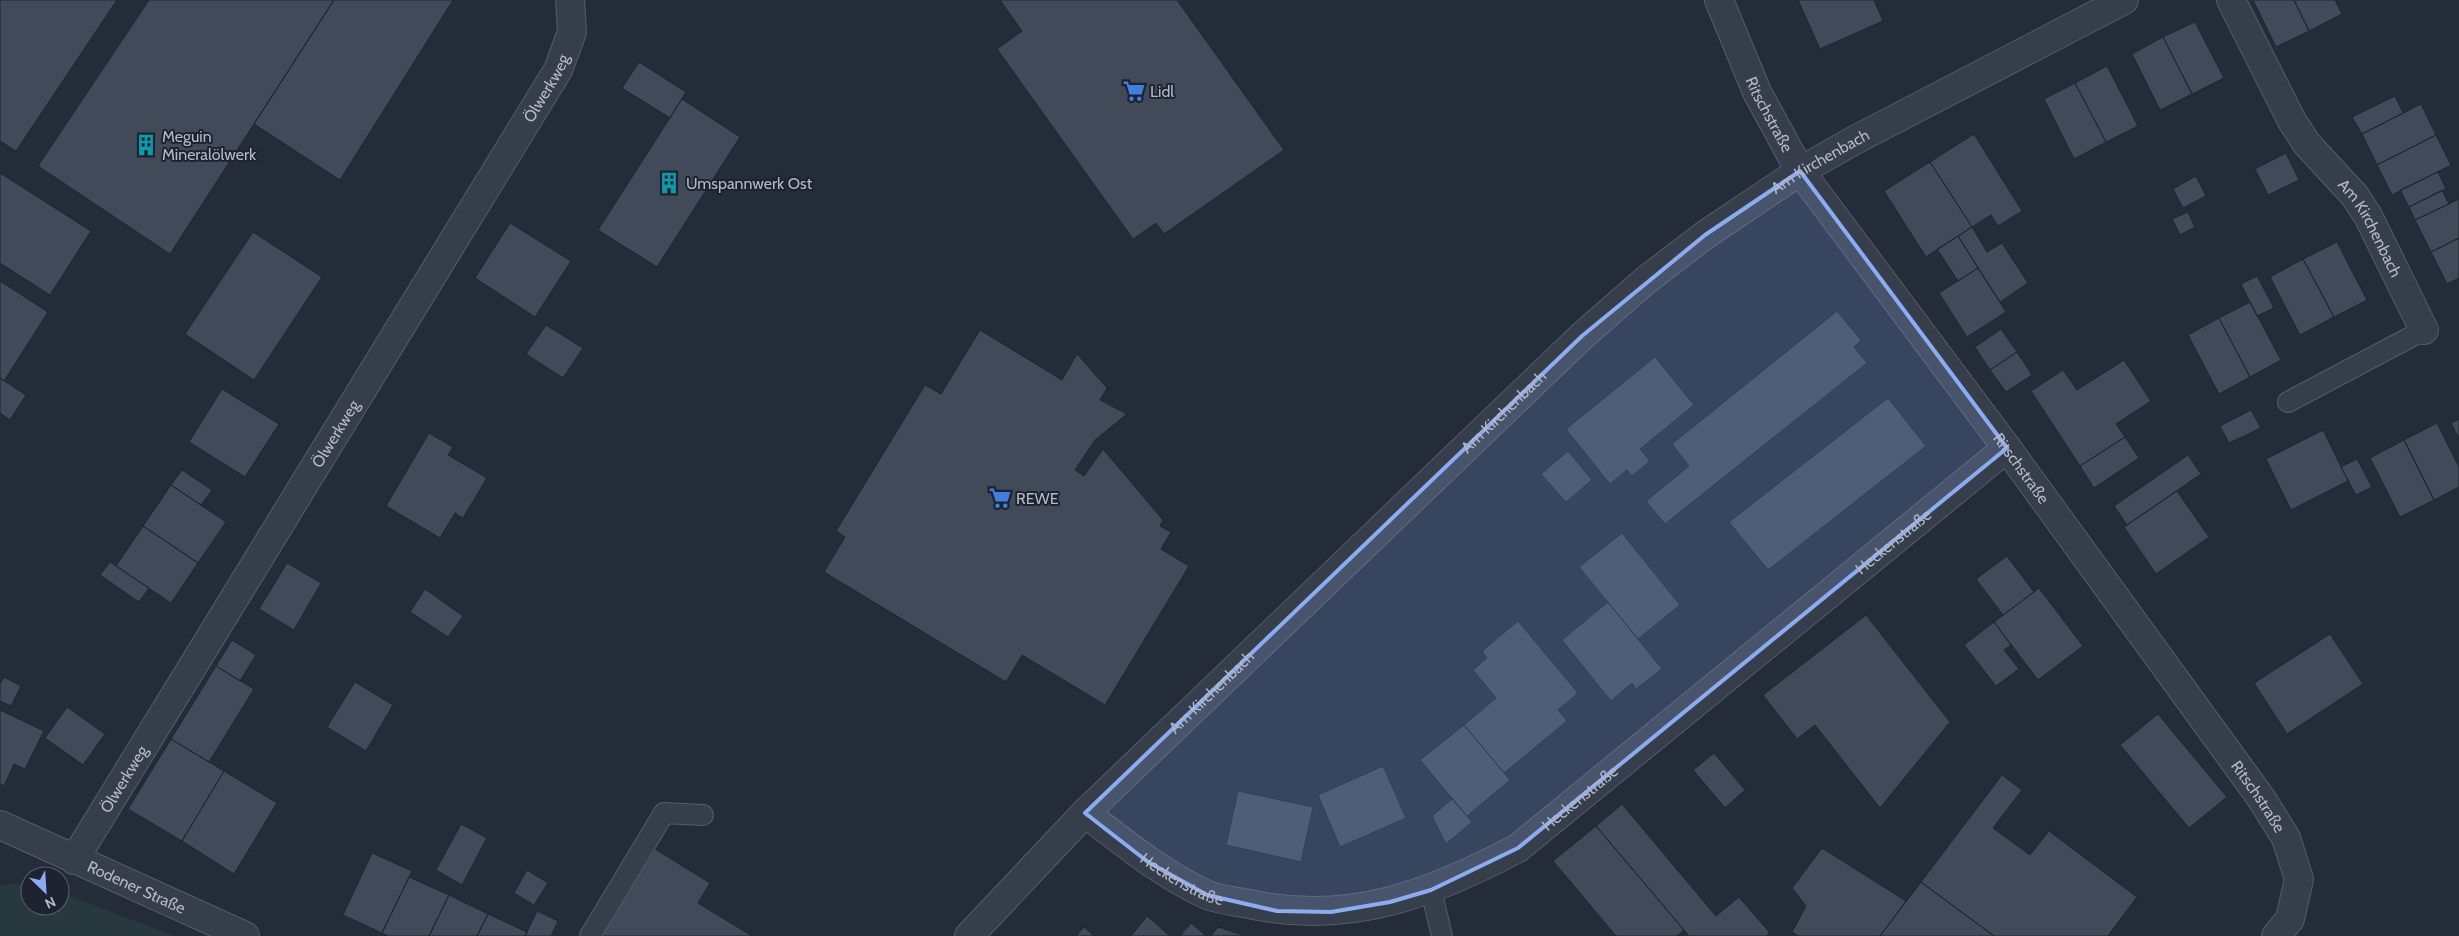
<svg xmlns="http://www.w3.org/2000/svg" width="2459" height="936" font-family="Cabin,sans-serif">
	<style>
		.green { fill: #27393c }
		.building { fill: #404a59; stroke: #1f2532 }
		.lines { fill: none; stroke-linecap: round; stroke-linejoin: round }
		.lane-casing { stroke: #565c69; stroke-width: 22 }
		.street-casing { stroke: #565c69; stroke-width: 30 }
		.lane { stroke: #373e4b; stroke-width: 20 }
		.street { stroke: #373e4b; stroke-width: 28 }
		.marked { fill: #8cacf2; fill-opacity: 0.2; stroke: #8cacf2; stroke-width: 4; stroke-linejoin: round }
		.labels { text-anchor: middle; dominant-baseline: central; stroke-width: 4; stroke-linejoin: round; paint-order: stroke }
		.street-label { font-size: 16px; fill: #b3b9c6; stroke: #1d2330 }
		.poi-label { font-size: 16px; fill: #b3b9c6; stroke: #1d2330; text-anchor: start }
	</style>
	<rect width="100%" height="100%" fill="#242c3a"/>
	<path class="green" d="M 30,883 L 30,906 L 60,906 L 60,892 L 174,936 L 0,936 L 0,885 Z"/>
	<path class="building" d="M 0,0 L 117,0 L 16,151 L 0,141 Z
		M 149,0 L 334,0 L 170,254 L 38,166 Z
		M 334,0 L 453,0 L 340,180 L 254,124 Z
		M 1000,0 L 1177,0 L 1284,150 L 1164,234 L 1156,223 L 1133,239 L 997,49 L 1022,31 Z
		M 1798,0 L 1874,0 L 1883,21 L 1820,49 Z
		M 2253,0 L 2294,0 L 2309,31 L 2276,47 Z
		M 2294,0 L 2335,0 L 2342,14 L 2309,31 Z
		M 2195,22 L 2224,78 L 2192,94 L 2163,37 Z
		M 2163,37 L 2192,94 L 2160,110 L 2132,54 Z
		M 639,62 L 686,92 L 670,118 L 622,88 Z
		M 2107,66 L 2138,126 L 2106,142 L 2075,83 Z
		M 2075,83 L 2106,142 L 2074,159 L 2044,99 Z
		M 2395,96 L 2403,113 L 2362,134 L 2352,117 Z
		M 682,99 L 740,137 L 657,267 L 598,230 Z
		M 2421,104 L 2436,135 L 2377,165 L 2362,134 Z
		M 1974,134 L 2022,211 L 1998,226 L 1991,215 L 1972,227 L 1930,162 Z
		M 2436,135 L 2451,165 L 2392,195 L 2377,165 Z
		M 2286,153 L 2299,180 L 2268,195 L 2255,169 Z
		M 1930,162 L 1972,227 L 1926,257 L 1884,191 Z
		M 2438,172 L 2446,189 L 2409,207 L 2400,190 Z
		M 0,173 L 91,231 L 50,295 L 0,263 Z
		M 2196,176 L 2206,196 L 2183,208 L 2173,189 Z
		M 2442,190 L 2449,204 L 2415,220 L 2409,207 Z
		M 2459,199 L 2459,238 L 2431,252 L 2415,220 Z
		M 2188,212 L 2195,227 L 2180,235 L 2172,219 Z
		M 510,223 L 571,261 L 535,317 L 475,278 Z
		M 1972,227 L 1987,252 L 2002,243 L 2028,283 L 2000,302 L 1958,236 Z
		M 253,232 L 322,277 L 254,380 L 185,334 Z
		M 1958,236 L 1978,268 L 1958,281 L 1937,249 Z
		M 2459,238 L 2459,278 L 2447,284 L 2431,252 Z
		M 2337,242 L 2367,300 L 2334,317 L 2303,259 Z
		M 2303,259 L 2334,317 L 2300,335 L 2270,277 Z
		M 1978,268 L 2006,312 L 1967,337 L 1939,293 Z
		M 2257,276 L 2274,308 L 2257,316 L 2241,284 Z
		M 0,281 L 48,312 L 4,381 L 0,378 Z
		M 2250,302 L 2281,360 L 2250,377 L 2219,318 Z
		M 1837,311 L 1861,340 L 1854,347 L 1867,363 L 1665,524 L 1646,501 L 1689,466 L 1672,444 Z
		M 2219,318 L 2250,377 L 2219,394 L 2188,335 Z
		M 546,325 L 583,348 L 563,378 L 526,354 Z
		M 2001,329 L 2017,352 L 1990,370 L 1975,347 Z
		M 980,330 L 1062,380 L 1077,354 L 1107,388 L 1100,400 L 1127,414 L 1095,440 L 1075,470 L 1084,476 L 1103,449 L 1163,520 L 1160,526 L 1171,532 L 1161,549 L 1189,566 L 1105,705 L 1022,655 L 1006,682 L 824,572 L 845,537 L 836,531 L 925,385 L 941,394 Z
		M 2017,352 L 2032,375 L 2006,392 L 1990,370 Z
		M 1655,357 L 1694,405 L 1640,449 L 1650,461 L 1632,476 L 1627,470 L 1610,484 L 1566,429 Z
		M 2124,360 L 2151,401 L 2116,424 L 2125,437 L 2080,466 L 2031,391 L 2063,370 L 2077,390 Z
		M 0,378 L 26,395 L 10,420 L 0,413 Z
		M 222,389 L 279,424 L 245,477 L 189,442 Z
		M 1888,398 L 1926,446 L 1768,570 L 1729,522 Z
		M 2251,410 L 2261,428 L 2229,443 L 2220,426 Z
		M 2459,419 L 2459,439 L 2451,423 Z
		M 2437,423 L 2459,467 L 2459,487 L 2434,500 L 2404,440 Z
		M 2323,430 L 2348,481 L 2291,510 L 2266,459 Z
		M 429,433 L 453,447 L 448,455 L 487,478 L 463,518 L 455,513 L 440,538 L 386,506 Z
		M 2125,437 L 2139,458 L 2094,488 L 2080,466 Z
		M 2404,440 L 2434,500 L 2400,517 L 2370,458 Z
		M 1568,451 L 1592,480 L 1566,502 L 1541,474 Z
		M 2188,455 L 2201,474 L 2127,525 L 2114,506 Z
		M 2357,459 L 2372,487 L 2356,495 L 2341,467 Z
		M 182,470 L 212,490 L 201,505 L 171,485 Z
		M 171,485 L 226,522 L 198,563 L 143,526 Z
		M 2177,491 L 2209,537 L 2156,574 L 2124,527 Z
		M 143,526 L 198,563 L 171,603 L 116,566 Z
		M 1622,533 L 1680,605 L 1638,639 L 1579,567 Z
		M 2007,556 L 2034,592 L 2003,615 L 1976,579 Z
		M 110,562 L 149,588 L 139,602 L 100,575 Z
		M 287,563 L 321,583 L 294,630 L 259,609 Z
		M 2039,588 L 2083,646 L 2038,680 L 1994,622 Z
		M 425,589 L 463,616 L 448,637 L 410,612 Z
		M 1608,602 L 1662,669 L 1636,689 L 1632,683 L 1611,701 L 1562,640 Z
		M 1866,615 L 1950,722 L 1880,808 L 1815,725 L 1797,739 L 1763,695 Z
		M 1518,621 L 1578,693 L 1558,710 L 1567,721 L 1504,773 L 1464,725 L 1496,698 L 1473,670 L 1487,658 L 1482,651 Z
		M 1994,622 L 2011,645 L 2004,650 L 2019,669 L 1996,686 L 1964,645 Z
		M 2330,634 L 2363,684 L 2287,734 L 2254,683 Z
		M 232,640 L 256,655 L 240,681 L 216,666 Z
		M 216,666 L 254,689 L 209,762 L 171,739 Z
		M 4,677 L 21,686 L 11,706 L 0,701 L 0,684 Z
		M 355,682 L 393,705 L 366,751 L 327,727 Z
		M 67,707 L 105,734 L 83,765 L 45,738 Z
		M 0,710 L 44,731 L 25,769 L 14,764 L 4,786 L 0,784 Z
		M 2158,714 L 2227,797 L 2189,828 L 2120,745 Z
		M 1464,725 L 1510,780 L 1467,816 L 1420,760 Z
		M 171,739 L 224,771 L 182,841 L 128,809 Z
		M 1714,753 L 1745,790 L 1725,808 L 1693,770 Z
		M 1383,766 L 1406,818 L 1340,847 L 1318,795 Z
		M 224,771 L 277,803 L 234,874 L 182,841 Z
		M 2002,775 L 2022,790 L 1993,828 L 2030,855 L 2049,831 L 2137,897 L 2108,936 L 1994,936 L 1921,882 Z
		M 1238,791 L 1313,807 L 1301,862 L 1226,845 Z
		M 1452,799 L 1472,822 L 1446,844 L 1432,816 Z
		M 1622,804 L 1716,916 L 1739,897 L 1770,933 L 1766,936 L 1689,936 L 1596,826 Z
		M 461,824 L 487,838 L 462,885 L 436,870 Z
		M 1596,826 L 1684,930 L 1677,936 L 1616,936 L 1553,861 Z
		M 1822,848 L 1906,901 L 1880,936 L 1798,936 L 1792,932 L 1806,906 L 1792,888 Z
		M 655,849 L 710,883 L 698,903 L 752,936 L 601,936 Z
		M 372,853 L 412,871 L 382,933 L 343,915 Z
		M 527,870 L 548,883 L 534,905 L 514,893 Z
		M 409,877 L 449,895 L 429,936 L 388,936 L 382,933 Z
		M 1921,882 L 1994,936 L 1880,936 Z
		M 449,895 L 488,914 L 477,936 L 429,936 Z
		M 537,911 L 558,921 L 551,936 L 525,936 Z
		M 488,914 L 527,932 L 525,936 L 477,936 Z
		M 1147,916 L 1170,936 L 1131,936 Z
		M 1191,923 L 1206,936 L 1180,936 Z
		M 1084,927 L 1094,936 L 1076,936 Z
		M 1218,927 L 1246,936 L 1211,936 Z"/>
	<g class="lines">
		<g class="lane-casing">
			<path id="lane" d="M 2288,402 L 2424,330
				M 1431,890 L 1442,936
				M 590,936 L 664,813 L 703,815"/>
		</g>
		<g class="street-casing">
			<g id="street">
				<path id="s1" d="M 1719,0 L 1757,92 L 1800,171 L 2007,448 L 2261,798 L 2286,838 L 2299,879 L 2290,919 L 2276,936"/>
				<path id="s2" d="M 2231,0 L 2292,121 L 2307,144 L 2355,196 L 2368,216 L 2424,330"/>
				<path id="s3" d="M 1085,813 C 1124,843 1161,873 1205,894 C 1218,900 1235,901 1249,904 C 1349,926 1431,894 1518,848 L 2007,448"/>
				<path id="s4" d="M 0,825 L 245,936"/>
				<path id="s5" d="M 74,860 L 558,70 L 572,32 L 570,0"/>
				<path id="s6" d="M 969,936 L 1085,813 L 1582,336 L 1646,280 L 1705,235 L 1800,171 L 1855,140 L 2124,0"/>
			</g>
		</g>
		<use href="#lane" class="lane"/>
		<use href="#street" class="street"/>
	</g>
	<path class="marked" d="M 1800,171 L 2007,448 L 1518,848 L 1431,890 L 1390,902 L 1331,912 L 1277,911 L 1207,895 L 1148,862 L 1085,813 L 1582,336 L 1705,235 Z"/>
	<defs>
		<g id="supermarket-bare" transform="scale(1.725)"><path d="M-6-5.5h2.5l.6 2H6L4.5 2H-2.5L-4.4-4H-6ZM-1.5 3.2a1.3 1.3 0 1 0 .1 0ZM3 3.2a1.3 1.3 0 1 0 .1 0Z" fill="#3f7fe0" stroke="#1d2330" stroke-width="2.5" paint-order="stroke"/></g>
		<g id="building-bare" transform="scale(1.725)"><path d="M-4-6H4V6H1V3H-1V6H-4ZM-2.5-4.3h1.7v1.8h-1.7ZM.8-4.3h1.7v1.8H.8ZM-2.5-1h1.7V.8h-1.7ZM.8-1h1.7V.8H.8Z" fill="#0f9aa8" stroke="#1d2330" stroke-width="2.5" paint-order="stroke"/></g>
	</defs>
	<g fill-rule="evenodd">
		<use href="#supermarket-bare" x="1134" y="91"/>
		<use href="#building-bare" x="146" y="145"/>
		<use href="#building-bare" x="669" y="183"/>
		<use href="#supermarket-bare" x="1000" y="498"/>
	</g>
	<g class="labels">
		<g class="street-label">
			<text stroke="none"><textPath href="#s5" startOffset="905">Ölwerkweg</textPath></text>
			<text stroke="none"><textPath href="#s1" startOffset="125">Ritschstraße</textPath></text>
			<text stroke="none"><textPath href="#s6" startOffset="1154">Am Kirchenbach</textPath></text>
			<text stroke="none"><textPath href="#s2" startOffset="269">Am Kirchenbach</textPath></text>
			<text stroke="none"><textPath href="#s6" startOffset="749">Am Kirchenbach</textPath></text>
			<text stroke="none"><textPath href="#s5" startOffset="500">Ölwerkweg</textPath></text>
			<text stroke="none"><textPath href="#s1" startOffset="560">Ritschstraße</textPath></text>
			<text stroke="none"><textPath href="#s3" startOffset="956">Heckenstraße</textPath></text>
			<text stroke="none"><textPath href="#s6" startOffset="344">Am Kirchenbach</textPath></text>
			<text stroke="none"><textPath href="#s5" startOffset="95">Ölwerkweg</textPath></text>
			<text stroke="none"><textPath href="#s1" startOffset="965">Ritschstraße</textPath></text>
			<text stroke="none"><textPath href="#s3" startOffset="551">Heckenstraße</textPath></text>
			<text stroke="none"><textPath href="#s3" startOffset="118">Heckenstraße</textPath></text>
			<text stroke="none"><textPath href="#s4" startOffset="150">Rodener Straße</textPath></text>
		</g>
		<g class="poi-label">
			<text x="1150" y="91">Lidl</text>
			<text x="162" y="136">Meguin<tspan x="162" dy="18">Mineralölwerk</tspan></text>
			<text x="686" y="183">Umspannwerk Ost</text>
			<text x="1016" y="498">REWE</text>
		</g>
	</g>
	<g transform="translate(45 891) rotate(155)"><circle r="24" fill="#1d2330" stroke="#595f6c"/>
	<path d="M0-4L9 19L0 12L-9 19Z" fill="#8cacf2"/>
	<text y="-8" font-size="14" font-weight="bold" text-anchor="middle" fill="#b3b9c6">N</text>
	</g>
</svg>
